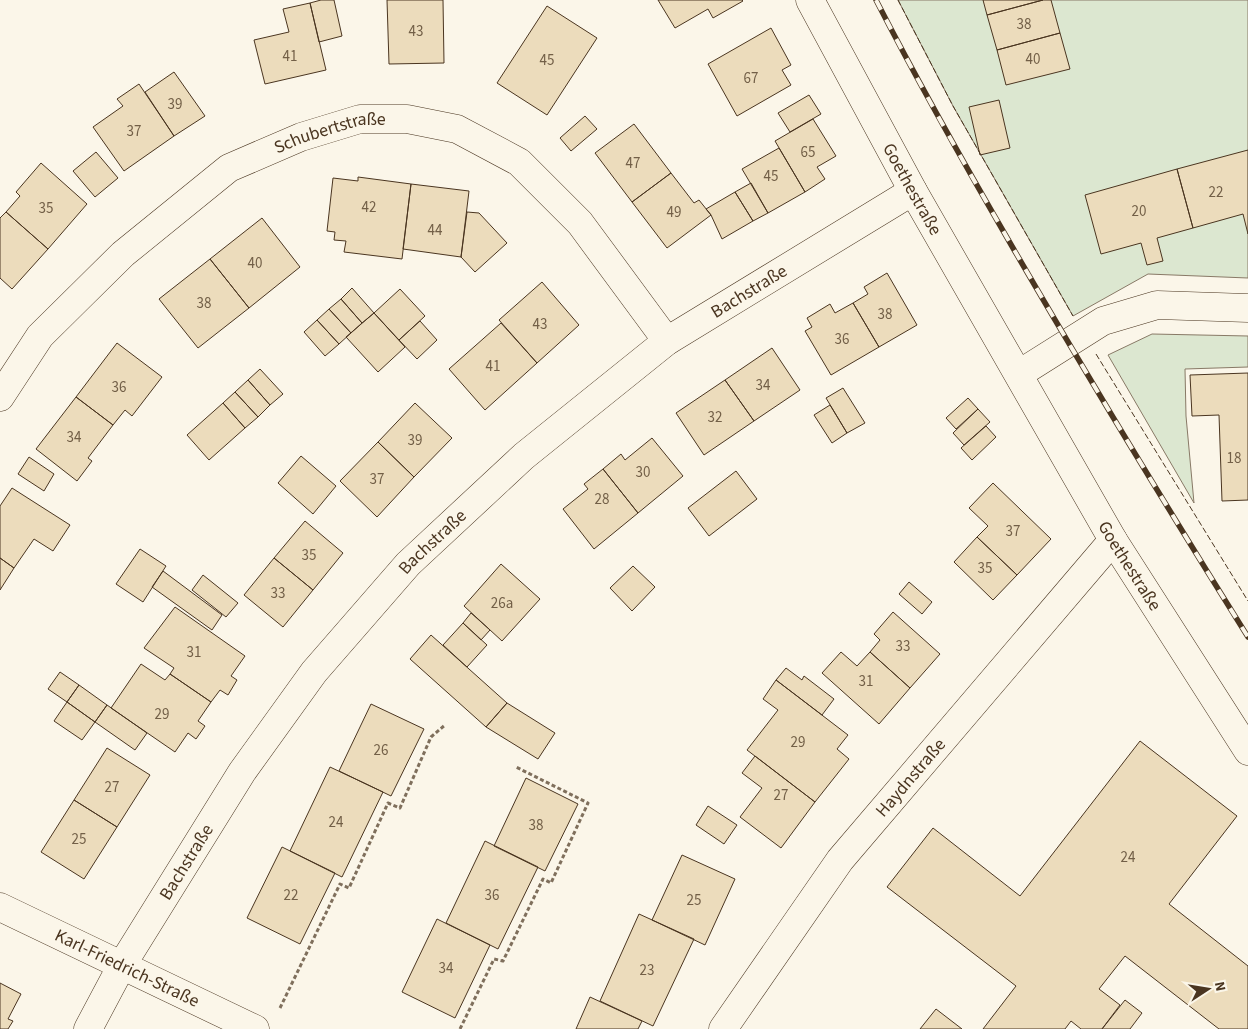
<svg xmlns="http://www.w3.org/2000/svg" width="1248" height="1029" font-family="'Source Sans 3',sans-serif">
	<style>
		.green { fill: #dce7d0; stroke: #887966 }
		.building { fill: #ecdcbc; stroke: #4a3520 }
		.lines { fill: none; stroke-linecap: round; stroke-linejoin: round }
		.minor-casing { stroke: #4a3520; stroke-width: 29 }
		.path { stroke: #7f6f5c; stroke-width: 3; stroke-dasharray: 4 2.5; stroke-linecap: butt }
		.minor { stroke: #fbf6e9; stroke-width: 28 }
		.rail-casing { stroke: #4a3520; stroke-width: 5.5 }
		.rail { stroke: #fbf6e9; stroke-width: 4; stroke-dasharray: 11; stroke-linecap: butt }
		.fence { stroke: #4a3520; stroke-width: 1; stroke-dasharray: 6 2.5; stroke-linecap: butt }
		.labels { text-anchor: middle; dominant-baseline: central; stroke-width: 4; stroke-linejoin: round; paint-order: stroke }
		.number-label { font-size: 15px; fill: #725f47 }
		.street-label { font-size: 18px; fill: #4a3520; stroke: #fbf6e9 }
	</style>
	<rect width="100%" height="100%" fill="#fbf6e9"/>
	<path class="green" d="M 898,0 L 1248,0 L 1248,278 L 1148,274 L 1073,316 L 953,106 Z
		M 1152,334 L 1248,336 L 1248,367 L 1185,369 L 1186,416 L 1194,503 L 1108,355 Z"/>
	<path class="building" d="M 321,0 L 334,0 L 342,36 L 319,42 L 310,3 Z
		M 387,0 L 443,0 L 444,63 L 389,64 Z
		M 658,0 L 742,0 L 743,1 L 713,18 L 708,9 L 675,28 Z
		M 983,0 L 1043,0 L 987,15 Z
		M 1043,0 L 1051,0 L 1060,33 L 997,50 L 987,15 Z
		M 310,3 L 326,70 L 265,84 L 254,40 L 289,32 L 283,9 Z
		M 547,6 L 597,38 L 547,115 L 497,83 Z
		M 771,28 L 791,65 L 782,70 L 791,85 L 737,116 L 708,64 Z
		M 1060,33 L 1070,69 L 1006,85 L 997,50 Z
		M 174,72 L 205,116 L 174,136 L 145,92 Z
		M 139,84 L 174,136 L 124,171 L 93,127 L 123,106 L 117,99 Z
		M 809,95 L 821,114 L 790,132 L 778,113 Z
		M 999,100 L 1010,148 L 980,155 L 969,107 Z
		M 585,116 L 597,129 L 571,151 L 560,138 Z
		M 813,119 L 836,156 L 817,167 L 825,179 L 805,192 L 775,141 Z
		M 634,124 L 671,173 L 632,202 L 595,153 Z
		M 779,148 L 805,192 L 768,213 L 742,169 Z
		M 1248,150 L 1248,234 L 1243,214 L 1193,228 L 1177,169 Z
		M 96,152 L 118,178 L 95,197 L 73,171 Z
		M 41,163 L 87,204 L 48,249 L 6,212 L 20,196 L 16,192 Z
		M 1177,169 L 1193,228 L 1157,238 L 1163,261 L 1147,265 L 1141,243 L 1101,254 L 1085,195 Z
		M 671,173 L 694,203 L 699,200 L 711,215 L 667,248 L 632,202 Z
		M 358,177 L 411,184 L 402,259 L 344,252 L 346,241 L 334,240 L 335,232 L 327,231 L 333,178 L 358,181 Z
		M 751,183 L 768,213 L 753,221 L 735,192 Z
		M 411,184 L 469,191 L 461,257 L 403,249 Z
		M 735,192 L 753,221 L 722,239 L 711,215 L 706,209 Z
		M 6,212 L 48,249 L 12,289 L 0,278 L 0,218 Z
		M 467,212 L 479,213 L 507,243 L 475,272 L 461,257 Z
		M 262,218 L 300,267 L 249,308 L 210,259 Z
		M 210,259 L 249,308 L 198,348 L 159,299 Z
		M 887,273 L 917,325 L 879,347 L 853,303 L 868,294 L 864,287 Z
		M 542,282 L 579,325 L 537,363 L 499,320 Z
		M 352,288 L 374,313 L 362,323 L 341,299 Z
		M 400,289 L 425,316 L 399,340 L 374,313 Z
		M 341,299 L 362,323 L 351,333 L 329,309 Z
		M 853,303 L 879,347 L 831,375 L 805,331 L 812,327 L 807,318 L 830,304 L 835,313 Z
		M 329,309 L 351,333 L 339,344 L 317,320 Z
		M 374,313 L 405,347 L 378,372 L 346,337 Z
		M 317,320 L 339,344 L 325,356 L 304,332 Z
		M 420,321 L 437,340 L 417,359 L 399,340 Z
		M 501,323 L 537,363 L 485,410 L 449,369 Z
		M 117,343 L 162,377 L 132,416 L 125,410 L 113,425 L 76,397 Z
		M 772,348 L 800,390 L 754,421 L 725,380 Z
		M 260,369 L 283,394 L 270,405 L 248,380 Z
		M 1248,373 L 1248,500 L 1222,501 L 1219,415 L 1192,416 L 1190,375 Z
		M 248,380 L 270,405 L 258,417 L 235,392 Z
		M 725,380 L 754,421 L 704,455 L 676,413 Z
		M 843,388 L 865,423 L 847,433 L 826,398 Z
		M 235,392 L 258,417 L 245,428 L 223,403 Z
		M 76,397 L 113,425 L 88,458 L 92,461 L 77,481 L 36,449 Z
		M 968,398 L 978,409 L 956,429 L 946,418 Z
		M 223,403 L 245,428 L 209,460 L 187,435 Z
		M 415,403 L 452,438 L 414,477 L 378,442 Z
		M 830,405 L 847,433 L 832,443 L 814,415 Z
		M 978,409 L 990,422 L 964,445 L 953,433 Z
		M 986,426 L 996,437 L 972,460 L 961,448 Z
		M 652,438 L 683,476 L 638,513 L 603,469 L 621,454 L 625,460 Z
		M 378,442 L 414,477 L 377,517 L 340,481 Z
		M 301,456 L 336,486 L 313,514 L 278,483 Z
		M 29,457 L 54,474 L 44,491 L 18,474 Z
		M 603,469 L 638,513 L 594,549 L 563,509 L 588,489 L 584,484 Z
		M 736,471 L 757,499 L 709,536 L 688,508 Z
		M 993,483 L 1051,539 L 1017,575 L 977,537 L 988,526 L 969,508 Z
		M 12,488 L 70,525 L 53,551 L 34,539 L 14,568 L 0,558 L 0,506 Z
		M 305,521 L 343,553 L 313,590 L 274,558 Z
		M 977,537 L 1017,575 L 993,600 L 954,562 Z
		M 140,549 L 166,566 L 143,602 L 116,584 Z
		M 0,558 L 14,568 L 0,590 Z
		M 274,558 L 313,590 L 283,627 L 244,595 Z
		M 501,564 L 540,599 L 502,641 L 464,606 Z
		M 633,566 L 655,587 L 632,611 L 610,588 Z
		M 163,571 L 222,615 L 212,630 L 152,587 Z
		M 203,575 L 238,603 L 226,617 L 192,590 Z
		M 909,582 L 932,602 L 922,614 L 899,594 Z
		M 175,607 L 245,656 L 231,676 L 237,680 L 228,695 L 220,690 L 211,702 L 170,674 L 174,668 L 144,648 Z
		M 893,612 L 940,654 L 910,688 L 870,652 L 880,640 L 874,634 Z
		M 471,613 L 490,630 L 481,640 L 463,623 Z
		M 463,623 L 487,645 L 467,667 L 443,645 Z
		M 431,635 L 507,703 L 486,727 L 410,659 Z
		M 841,652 L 857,666 L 870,652 L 910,688 L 879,724 L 822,673 Z
		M 141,664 L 165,680 L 170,674 L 211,702 L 198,721 L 205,726 L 196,739 L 188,733 L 175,752 L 111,708 Z
		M 786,668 L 802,680 L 804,676 L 834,699 L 822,715 L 776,680 Z
		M 60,672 L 79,685 L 67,702 L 48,689 Z
		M 776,680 L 848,735 L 837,749 L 849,759 L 815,802 L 747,750 L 778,710 L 763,699 Z
		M 79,685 L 107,705 L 95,722 L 67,702 Z
		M 67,702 L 95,722 L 82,740 L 54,721 Z
		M 507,703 L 555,733 L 538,759 L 486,727 Z
		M 371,704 L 424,729 L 391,796 L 339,771 Z
		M 107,705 L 147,733 L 135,750 L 95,722 Z
		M 1140,741 L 1237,816 L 1169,904 L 1248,966 L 1248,1029 L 1219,1029 L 1125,956 L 1099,989 L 1120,1005 L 1102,1029 L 1081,1029 L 1071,1021 L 1065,1029 L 983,1029 L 1016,986 L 887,887 L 933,828 L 1020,896 Z
		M 107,748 L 150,775 L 117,827 L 74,800 Z
		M 755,756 L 815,802 L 781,848 L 740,817 L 762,788 L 742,773 Z
		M 330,767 L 383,792 L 342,877 L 290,851 Z
		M 526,778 L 578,804 L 545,871 L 494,846 Z
		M 74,800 L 117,827 L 84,879 L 41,852 Z
		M 708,806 L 737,825 L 724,844 L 696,825 Z
		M 485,841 L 538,867 L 498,949 L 446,923 Z
		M 282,847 L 335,873 L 300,944 L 247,918 Z
		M 682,855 L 735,879 L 705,945 L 652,920 Z
		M 639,914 L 694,939 L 653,1026 L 600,1001 Z
		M 437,919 L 490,945 L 455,1018 L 402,992 Z
		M 0,983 L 21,994 L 8,1019 L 13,1021 L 8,1029 L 0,1029 Z
		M 590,997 L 642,1021 L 638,1029 L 576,1029 Z
		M 1125,1000 L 1142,1013 L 1130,1029 L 1102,1029 Z
		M 936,1009 L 962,1029 L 920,1029 Z"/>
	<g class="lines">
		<g class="minor-casing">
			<g id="minor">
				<path id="s1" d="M 810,0 L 913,191 L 1113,540 L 1248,751"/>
				<path d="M 1019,374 L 1103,321 L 1157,305 L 1248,308"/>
				<path id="s2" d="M 0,397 L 40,336 L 123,254 L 229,168 L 301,137 L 360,119 L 407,119 L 457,129 L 519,162 L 580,223 L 667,341"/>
				<path id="s3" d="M 0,907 L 255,1029"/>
				<path id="s4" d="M 88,1029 L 122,965 L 242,772 L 314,672 L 408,564 L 524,456 L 667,341 L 913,191"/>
				<path id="s5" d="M 723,1029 L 840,860 L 1113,540"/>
			</g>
		</g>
		<path class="path" d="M 280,1008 L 340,884 L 349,888 L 388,803 L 400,808 L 431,737 L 445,725
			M 460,1029 L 494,959 L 503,961 L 543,879 L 551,883 L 588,803 L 516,767"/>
		<use href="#minor" class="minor"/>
		<g class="rail-casing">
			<path id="rail" d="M 876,0 C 919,84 966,167 1013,248 C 1089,379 1168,509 1248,637"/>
		</g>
		<use href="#rail" class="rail"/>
		<path class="fence" d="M 898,0 L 953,106 L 1073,316
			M 1096,354 L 1248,601"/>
	</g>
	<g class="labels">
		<g class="number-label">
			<text x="1024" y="24">38</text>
			<text x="416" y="31">43</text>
			<text x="290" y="56">41</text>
			<text x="1033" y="59">40</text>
			<text x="547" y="60">45</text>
			<text x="751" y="78">67</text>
			<text x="175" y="104">39</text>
			<text x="134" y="131">37</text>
			<text x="808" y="152">65</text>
			<text x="633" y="163">47</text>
			<text x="771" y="176">45</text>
			<text x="1216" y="192">22</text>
			<text x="369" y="207">42</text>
			<text x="46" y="208">35</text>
			<text x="1139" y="211">20</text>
			<text x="674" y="212">49</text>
			<text x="435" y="230">44</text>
			<text x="255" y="263">40</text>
			<text x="204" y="303">38</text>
			<text x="885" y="314">38</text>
			<text x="540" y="324">43</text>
			<text x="842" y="339">36</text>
			<text x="493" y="366">41</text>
			<text x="763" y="385">34</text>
			<text x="119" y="387">36</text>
			<text x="715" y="417">32</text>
			<text x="74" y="437">34</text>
			<text x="415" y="440">39</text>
			<text x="1234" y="458">18</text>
			<text x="643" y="472">30</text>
			<text x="377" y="479">37</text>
			<text x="602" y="499">28</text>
			<text x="1013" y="531">37</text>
			<text x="309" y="555">35</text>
			<text x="985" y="568">35</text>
			<text x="278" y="593">33</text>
			<text x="502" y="603">26a</text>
			<text x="903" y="646">33</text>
			<text x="194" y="652">31</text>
			<text x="866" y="681">31</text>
			<text x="162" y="714">29</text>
			<text x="798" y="742">29</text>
			<text x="381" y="750">26</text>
			<text x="112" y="787">27</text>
			<text x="781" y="795">27</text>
			<text x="336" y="822">24</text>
			<text x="536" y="825">38</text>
			<text x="79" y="839">25</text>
			<text x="1128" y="857">24</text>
			<text x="291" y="895">22</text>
			<text x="492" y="895">36</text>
			<text x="694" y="900">25</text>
			<text x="446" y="968">34</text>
			<text x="647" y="970">23</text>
		</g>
		<g class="street-label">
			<text stroke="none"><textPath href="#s2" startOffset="434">Schubertstraße</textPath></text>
			<text stroke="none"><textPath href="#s1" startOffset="215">Goethestraße</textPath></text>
			<text stroke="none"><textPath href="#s4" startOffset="1004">Bachstraße</textPath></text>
			<text stroke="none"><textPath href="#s4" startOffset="599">Bachstraße</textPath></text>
			<text stroke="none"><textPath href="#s1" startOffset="650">Goethestraße</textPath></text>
			<text stroke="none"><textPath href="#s5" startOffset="314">Haydnstraße</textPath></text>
			<text stroke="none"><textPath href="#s4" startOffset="194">Bachstraße</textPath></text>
			<text stroke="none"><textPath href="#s3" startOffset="141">Karl-Friedrich-Straße</textPath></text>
		</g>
	</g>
	<g transform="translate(1208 989) rotate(78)" stroke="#fbf6e9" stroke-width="4" paint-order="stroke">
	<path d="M0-4L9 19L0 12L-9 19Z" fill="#4a3520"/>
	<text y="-8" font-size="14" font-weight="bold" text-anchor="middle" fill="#4a3520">N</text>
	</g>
</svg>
